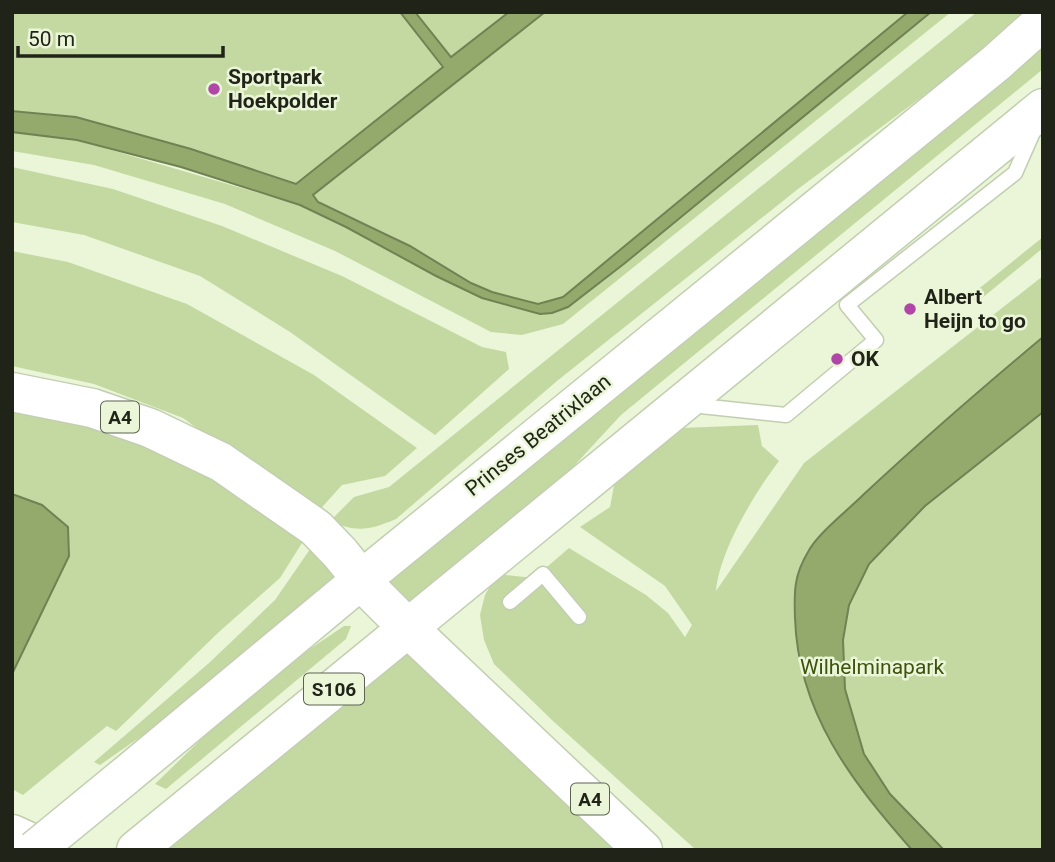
<svg xmlns="http://www.w3.org/2000/svg" width="1055" height="862" font-family="Roboto,sans-serif">
	<style>
		.green { fill: #c4d9a2 }
		.water { fill: #93aa6c; stroke: #708253; stroke-width: 2 }
		.lines { fill: none; stroke-linecap: round; stroke-linejoin: round }
		.service-casing { stroke: #c2ceb1; stroke-width: 17 }
		.secondary-casing { stroke: #c2ceb1; stroke-width: 41 }
		.primary-casing { stroke: #c2ceb1; stroke-width: 41 }
		.motorway-casing { stroke: #c2ceb1; stroke-width: 41 }
		.service { stroke: #fff; stroke-width: 14 }
		.secondary { stroke: #fff; stroke-width: 38 }
		.primary { stroke: #fff; stroke-width: 38 }
		.motorway { stroke: #fff; stroke-width: 38 }
		.primary-bridge-casing { stroke: #c2ceb1; stroke-width: 41; stroke-linecap: butt }
		.primary-bridge { stroke: #fff; stroke-width: 38 }
		.poi-dot { fill: #b046a7; stroke: #eaf6d7; stroke-width: 2.5 }
		.labels { text-anchor: middle; dominant-baseline: central; stroke-width: 5; stroke-linejoin: round; paint-order: stroke }
		.shield { fill: #eaf6d7; stroke: #5c6251; stroke-width: 2 }
		.shield-label { font-size: 19px; font-weight: bold; fill: #1f2318 }
		.poi-label { font-size: 21px; font-weight: bold; fill: #1f2318; stroke: #eaf6d7; text-anchor: start }
		.street-label { font-size: 21px; fill: #1f2318; stroke: #eaf6d7 }
		.park-label { font-size: 21px; fill: #3f530e; stroke: #eaf6d7 }
	</style>
	<rect width="100%" height="100%" fill="#eaf6d7"/>
	<path class="green" d="M 12,12 L 400,12 L 444,67 L 296,184 L 191,149 L 76,117 L 12,111 Z
		M 415,12 L 509,12 L 450,57 Z
		M 545,12 L 908,12 L 563,297 C 555,300 546,304 537,304 C 490,303 449,268 411,246 C 381,230 349,216 318,202 L 313,195 Z
		M 931,12 L 951,12 L 563,324 L 522,335 L 491,332 L 335,251 L 225,204 L 94,165 L 12,151 L 12,132 L 77,140 L 300,205 L 346,227 L 436,276 L 482,298 L 540,314 L 625,263 Z
		M 977,12 L 1030,12 L 1009,32 L 798,189 L 557,381 L 396,519 C 370,530 357,533 330,521 L 354,497 L 389,487 Z
		M 1043,33 L 1043,69 L 621,415 L 548,494 L 402,613 L 376,588 Z
		M 12,167 L 113,189 L 222,226 L 342,276 L 482,347 L 506,352 L 509,369 L 435,435 L 290,332 L 200,276 L 84,235 L 12,222 Z
		M 1043,237 L 1043,248 L 976,303 L 971,295 Z
		M 12,251 L 68,262 L 187,304 L 314,375 L 417,448 L 385,476 L 342,485 L 315,515 L 183,418 L 94,384 L 12,366 Z
		M 1043,276 L 1043,850 L 696,850 L 553,721 L 494,664 L 484,640 L 480,615 L 485,595 L 497,574 L 534,578 L 569,548 L 646,595 L 668,613 L 685,637 L 692,625 L 665,586 L 580,527 L 610,507 L 616,475 L 680,428 L 758,425 L 762,446 L 779,461 C 754,494 720,550 716,591 L 804,463 Z
		M 12,404 L 126,432 L 236,486 L 307,535 L 280,578 L 220,631 L 116,731 L 107,726 L 23,795 L 12,789 L 12,674 L 69,556 L 42,505 L 12,494 Z
		M 315,542 L 347,573 L 202,694 L 100,765 L 94,762 L 209,663 L 275,600 Z
		M 344,626 L 351,626 L 346,639 L 166,789 L 155,784 L 258,684 Z
		M 412,647 L 629,850 L 161,850 Z"/>
	<path class="water" d="M 400,12 L 415,12 L 451,57 L 509,12 L 545,12 L 313,195 L 318,202 L 410,246 L 471,283 L 492,292 L 538,304 L 563,297 L 908,12 L 931,12 L 625,263 L 568,307 L 552,313 L 540,314 L 482,298 L 436,276 L 346,227 L 300,205 L 181,167 L 77,140 L 12,132 L 12,111 L 76,117 L 191,149 L 296,184 L 443,67 Z
		M 1043,337 L 1043,412 L 925,506 L 869,564 L 849,605 L 843,640 L 845,689 L 864,754 L 890,794 L 944,850 L 912,850 C 852,782 798,713 795,618 C 794,592 794,575 808,552 C 817,534 848,510 863,495 C 922,440 982,388 1043,337 Z
		M 12,494 L 42,505 L 68,527 L 69,556 L 12,674 Z"/>
	<g class="lines">
		<g class="service-casing">
			<path id="service" d="M 691,405 L 786,415 L 876,340 L 847,305 L 1015,173 L 1034,130
				M 510,602 L 543,574 L 579,617"/>
		</g>
		<g class="secondary-casing">
			<path id="secondary" d="M 361,580 L 996,63 L 1043,21
				M 408,628 L 1043,108"/>
		</g>
		<g class="primary-casing">
			<path id="primary" d="M 124,777 L 361,580
				M 136,850 L 408,628"/>
		</g>
		<g class="motorway-casing">
			<path id="motorway" d="M 12,392 L 92,408 L 150,428 L 221,462 L 316,528 L 340,553 L 370,590 L 408,628 L 643,850
				M 12,834 L 47,850"/>
		</g>
		<use href="#service" class="service"/>
		<use href="#secondary" class="secondary"/>
		<use href="#primary" class="primary"/>
		<use href="#motorway" class="motorway"/>
		<g class="primary-bridge-casing">
			<path id="primary-bridge" d="M 35,850 L 124,777"/>
		</g>
		<use href="#primary-bridge" class="primary-bridge"/>
	</g>
	<g class="poi-dot">
		<circle cx="214" cy="89" r="7"/>
		<circle cx="910" cy="309" r="7"/>
		<circle cx="837" cy="359" r="7"/>
	</g>
	<g class="labels">
		<g class="shield">
			<rect x="101" y="401.5" width="38" height="31" rx="5"/>
			<rect x="304" y="673.5" width="60" height="31" rx="5"/>
			<rect x="571" y="783.5" width="38" height="31" rx="5"/>
		</g>
		<g class="shield-label">
			<text x="120" y="417">A4</text>
			<text x="334" y="689">S106</text>
			<text x="590" y="799">A4</text>
		</g>
		<g class="poi-label">
			<text x="228" y="77">Sportpark<tspan x="228" dy="24">Hoekpolder</tspan></text>
			<text x="924" y="297">Albert<tspan x="924" dy="24">Heijn to go</tspan></text>
			<text x="851" y="359">OK</text>
		</g>
		<g class="street-label">
			<text transform="translate(538 435) rotate(-39)">Prinses Beatrixlaan</text>
		</g>
		<g class="park-label">
			<text x="872" y="667">Wilhelminapark</text>
		</g>
	</g>
	<rect width="1055" height="862" fill="none" stroke="#1f2318" stroke-width="28"/>
	<path d="M18 46v10h205v-10" fill="none" stroke="#1f2318" stroke-width="3.5"/>
	<text x="28" y="46" font-size="21" fill="#1f2318" stroke="#eaf6d7" stroke-width="5" paint-order="stroke">50 m</text>
</svg>
